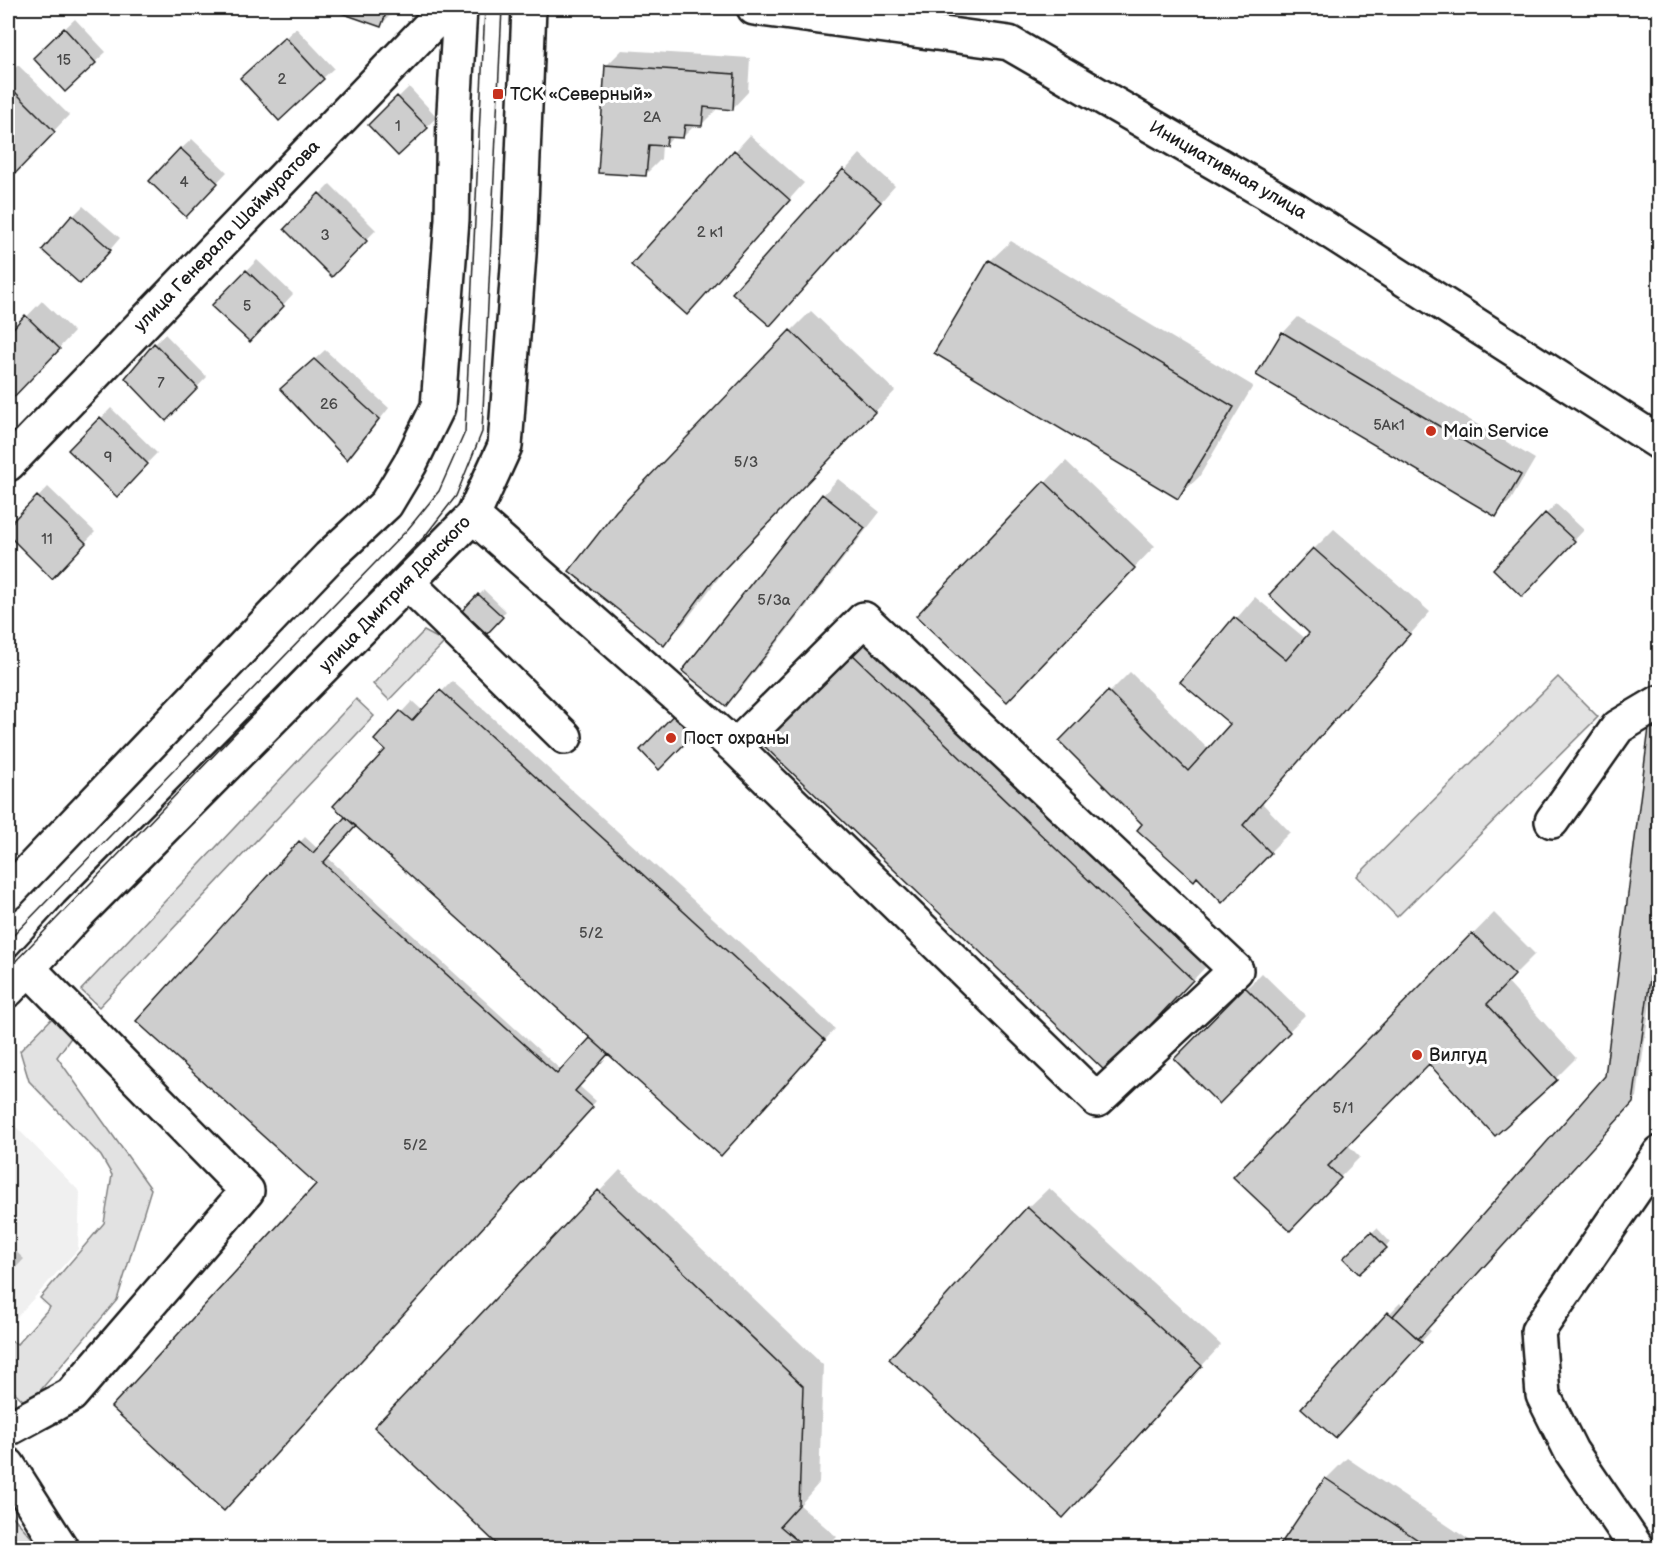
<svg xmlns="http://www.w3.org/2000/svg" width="1667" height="1556" font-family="'Balsamiq Sans',sans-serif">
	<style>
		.built { fill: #f0f0f0 }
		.green { fill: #e2e2e2; stroke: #7f7f7f; stroke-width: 1.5 }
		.shadow { fill: #0003; fill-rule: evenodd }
		.building { fill: #cecece; stroke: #1c1c1c; stroke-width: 1.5 }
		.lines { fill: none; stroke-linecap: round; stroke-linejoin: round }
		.minor-casing { stroke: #1c1c1c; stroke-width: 38 }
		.minor { stroke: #fff; stroke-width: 33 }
		.tram { stroke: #1c1c1c; stroke-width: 1.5 }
		.poi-dot { fill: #c8321e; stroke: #fff; stroke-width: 2 }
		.labels { text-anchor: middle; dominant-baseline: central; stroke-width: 6; stroke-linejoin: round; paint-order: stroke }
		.number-label { font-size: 15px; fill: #484848 }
		.poi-label { font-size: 18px; fill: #1c1c1c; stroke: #fff; text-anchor: start }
		.street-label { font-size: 18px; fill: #1c1c1c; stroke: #fff }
	</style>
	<rect width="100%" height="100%" fill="#fff"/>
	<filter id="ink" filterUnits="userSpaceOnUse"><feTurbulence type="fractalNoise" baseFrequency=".0167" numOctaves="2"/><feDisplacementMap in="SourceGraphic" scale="12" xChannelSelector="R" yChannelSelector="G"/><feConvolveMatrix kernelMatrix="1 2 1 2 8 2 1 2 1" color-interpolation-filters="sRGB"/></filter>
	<g filter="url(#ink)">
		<path class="built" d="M 8,1119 L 80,1192 L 78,1249 L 8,1327 Z"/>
		<path class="green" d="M 424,631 L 445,642 L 389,700 L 373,684 Z
			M 1558,677 L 1598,717 L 1397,917 L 1357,876 Z
			M 356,699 L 374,716 L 99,1007 L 81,990 Z
			M 58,1012 L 75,1032 L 57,1057 L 151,1189 L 117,1300 L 28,1405 L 8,1386 L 8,1340 L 17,1344 L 50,1307 L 40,1298 L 104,1223 L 112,1175 L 101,1156 L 29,1081 L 20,1051 Z
			M 8,1511 L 41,1548 L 8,1548 Z"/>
		<path class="shadow" d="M 332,8 L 397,8 L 381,25 Z
			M 75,19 L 106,52 L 65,90 L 45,47 Z
			M 296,28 L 334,68 L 280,118 L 253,68 Z
			M 622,50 L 750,58 L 748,92 L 733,108 L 718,108 L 702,124 L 696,124 L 683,137 L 674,136 L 666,145 L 662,145 L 661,159 L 646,174 L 607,65 Z
			M 18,65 L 69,115 L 8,179 L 8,76 Z
			M 409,87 L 437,117 L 398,154 L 370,125 Z
			M 750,135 L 804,183 L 687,313 L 633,265 Z
			M 192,139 L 227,172 L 186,215 L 181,149 Z
			M 860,154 L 895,186 L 785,309 L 734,293 Z
			M 330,184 L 376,230 L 332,275 L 286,229 Z
			M 83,206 L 120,238 L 91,272 L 73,216 Z
			M 1011,241 L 1253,386 L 1199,477 L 1178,497 L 990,261 Z
			M 257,260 L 293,294 L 260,330 L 213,306 Z
			M 42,301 L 74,332 L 8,402 L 8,336 Z
			M 811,311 L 895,391 L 730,563 L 684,623 L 664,644 L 791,331 Z
			M 1298,317 L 1535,459 L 1511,500 L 1495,515 L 1283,333 Z
			M 165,334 L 207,377 L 166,419 L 155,344 Z
			M 325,350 L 389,408 L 357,448 L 293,379 Z
			M 111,408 L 157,453 L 117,494 L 70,450 Z
			M 1066,461 L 1155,546 L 1027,680 L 918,616 Z
			M 838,479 L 880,512 L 742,688 L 726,704 L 823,495 Z
			M 48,487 L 95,532 L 52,577 L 8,533 L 8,529 Z
			M 1556,504 L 1584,530 L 1532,585 L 1546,514 Z
			M 1334,529 L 1430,612 L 1262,803 L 1290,832 L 1222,900 L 1061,741 L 1130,672 L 1209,750 L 1232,724 L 1182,682 L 1255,597 L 1306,639 L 1312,633 L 1314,549 Z
			M 8,587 L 15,595 L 8,602 Z
			M 484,590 L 506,611 L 487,632 L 464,611 Z
			M 871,633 L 1213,959 L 1127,1050 L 764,743 Z
			M 452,681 L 835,1029 L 731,1144 L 608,1052 L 578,1085 L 596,1101 L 224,1509 L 318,1184 L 300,842 L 305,837 L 318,849 L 348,817 L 387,750 L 376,740 L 412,701 L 423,711 ZM 356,825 L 592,1038 L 562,1071 L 327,857 Z
			M 1656,724 L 1660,725 L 1660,931 L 1637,1097 L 1427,1328 L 1431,1331 L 1345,1426 L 1303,1408 L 1390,1313 L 1400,1303 L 1404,1307 L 1606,1077 L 1651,729 Z
			M 1494,913 L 1535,954 L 1507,982 L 1576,1058 L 1556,1078 L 1429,1062 L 1348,1145 L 1360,1157 L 1310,1208 L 1235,1177 Z
			M 1262,973 L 1305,1015 L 1219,1102 L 1176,1059 Z
			M 620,1170 L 823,1365 L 819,1483 L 800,1505 L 837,1537 L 826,1548 L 504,1548 L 376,1427 Z
			M 1049,1188 L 1221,1345 L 1063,1516 L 1028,1208 Z
			M 1377,1228 L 1390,1242 L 1359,1272 L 1345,1258 Z
			M 8,1244 L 24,1259 L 8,1276 Z
			M 1347,1458 L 1481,1548 L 1279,1548 L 1326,1479 Z"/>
		<path class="building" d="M 327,8 L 388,8 L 381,27 Z
			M 64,28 L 96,63 L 65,92 L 33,58 Z
			M 285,37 L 324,79 L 279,121 L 240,78 Z
			M 605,65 L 735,74 L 733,110 L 704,107 L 702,126 L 685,125 L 683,138 L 667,137 L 666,146 L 649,145 L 646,176 L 598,173 Z
			M 8,85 L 55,132 L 8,181 Z
			M 397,96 L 428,128 L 398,156 L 368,125 Z
			M 180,148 L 218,183 L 186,217 L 149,181 Z
			M 734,150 L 790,200 L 687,315 L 631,265 Z
			M 843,169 L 881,202 L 770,326 L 732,293 Z
			M 319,193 L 367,241 L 332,277 L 284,229 Z
			M 72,215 L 111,250 L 80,284 L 42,250 Z
			M 989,260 L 1234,407 L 1178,499 L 934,353 Z
			M 246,270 L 284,306 L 250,342 L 211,306 Z
			M 25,315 L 60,349 L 8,403 L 8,334 Z
			M 790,330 L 875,412 L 709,585 L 664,646 L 569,571 L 616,511 Z
			M 1282,332 L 1521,475 L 1496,517 L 1256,375 Z
			M 154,343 L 198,388 L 166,421 L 125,378 Z
			M 314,359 L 379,419 L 347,460 L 280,389 Z
			M 100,417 L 148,464 L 117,497 L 68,450 Z
			M 1044,481 L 1135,568 L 1007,702 L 916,616 Z
			M 822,494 L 865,528 L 726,706 L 682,671 Z
			M 37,496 L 86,543 L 52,579 L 8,535 L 8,526 Z
			M 1545,513 L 1575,541 L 1522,597 L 1493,569 Z
			M 1313,548 L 1410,634 L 1243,825 L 1271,853 L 1222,903 L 1197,877 L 1194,881 L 1137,830 L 1142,824 L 1059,741 L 1108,691 L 1188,771 L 1230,724 L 1180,682 L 1234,617 L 1286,660 L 1309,633 L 1269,595 Z
			M 478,594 L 503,617 L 487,634 L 462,611 Z
			M 850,652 L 1193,980 L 1106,1072 L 762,744 Z
			M 440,690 L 825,1040 L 721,1156 L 333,806 L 385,750 L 374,740 L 400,711 L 412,721 Z
			M 682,706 L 702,726 L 659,770 L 640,750 Z
			M 1649,728 L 1660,729 L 1660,905 L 1633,1103 L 1418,1339 L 1393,1316 L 1605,1076 Z
			M 345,817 L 356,826 L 323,863 L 557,1074 L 590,1038 L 608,1054 L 575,1091 L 593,1107 L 224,1511 L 111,1407 L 316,1184 L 136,1021 L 299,841 L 313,853 Z
			M 1472,933 L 1515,975 L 1487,1004 L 1557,1080 L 1495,1136 L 1429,1064 L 1328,1166 L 1341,1178 L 1290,1231 L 1233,1177 Z
			M 1245,987 L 1290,1032 L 1219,1104 L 1174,1059 Z
			M 598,1190 L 803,1386 L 799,1505 L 780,1526 L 806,1548 L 501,1548 L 374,1427 Z
			M 1027,1207 L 1202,1366 L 1063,1518 L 889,1359 Z
			M 1371,1232 L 1387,1248 L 1359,1274 L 1343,1258 Z
			M 1388,1312 L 1422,1342 L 1335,1438 L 1301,1408 Z
			M 1325,1478 L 1430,1548 L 1278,1548 Z"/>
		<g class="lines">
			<g class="minor-casing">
				<path id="minor" d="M 754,8 L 1009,43 L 1295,209 L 1660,443
					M 8,464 L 447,8
					M 473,516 L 735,747 L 1097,1100 L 1236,970 L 864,619 L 735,747
					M 408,583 L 565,737
					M 1552,821 L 1618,727 L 1660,702
					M 8,893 L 329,557 L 386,504 L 410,464 L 438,407 L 452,219 L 454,112 L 460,8
					M 8,990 L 77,915 L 473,516 L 505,446 L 519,254 L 529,8
					M 8,1429 L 71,1395 L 247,1191 L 28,968
					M 8,1465 L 61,1548
					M 1637,1548 L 1571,1451 L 1543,1395 L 1538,1331 L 1660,1153"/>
			</g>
			<use href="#minor" class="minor"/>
			<path class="tram" d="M 8,941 L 408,529 L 439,491 L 465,432 L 485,8
				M 8,969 L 425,536 L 456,496 L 482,432 L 502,8"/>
		</g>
	</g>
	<g class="poi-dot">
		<rect x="492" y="88" width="12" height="12" rx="3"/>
		<circle cx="1431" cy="431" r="6"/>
		<circle cx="671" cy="738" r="6"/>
		<circle cx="1417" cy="1055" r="6"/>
	</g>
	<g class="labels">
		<g class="number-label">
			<text x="64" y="60">15</text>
			<text x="282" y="79">2</text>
			<text x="652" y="117">2А</text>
			<text x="398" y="126">1</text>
			<text x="184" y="182">4</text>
			<text x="710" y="232">2 к1</text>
			<text x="325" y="235">3</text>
			<text x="247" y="306">5</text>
			<text x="161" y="383">7</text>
			<text x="329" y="404">26</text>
			<text x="1389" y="425">5Ак1</text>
			<text x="108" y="457">9</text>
			<text x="746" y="462">5/3</text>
			<text x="47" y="539">11</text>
			<text x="774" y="600">5/3а</text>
			<text x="591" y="933">5/2</text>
			<text x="1343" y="1108">5/1</text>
			<text x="415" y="1145">5/2</text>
		</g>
		<g class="poi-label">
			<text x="510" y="94">ТСК «Северный»</text>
			<text x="1443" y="431">Main Service</text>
			<text x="683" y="738">Пост охраны</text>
			<text x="1429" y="1055">Вилгуд</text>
		</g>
		<g class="street-label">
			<text transform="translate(1228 170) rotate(30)">Инициативная улица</text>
			<text transform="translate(227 236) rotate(-46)">улица Генерала Шаймуратова</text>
			<text transform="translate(395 594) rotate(-46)">улица Дмитрия Донского</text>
		</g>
	</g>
	<rect width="1667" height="1556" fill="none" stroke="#fff" stroke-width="30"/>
	<rect x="15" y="15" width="1637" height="1526" fill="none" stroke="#1c1c1c" stroke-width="2" filter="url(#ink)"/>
</svg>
